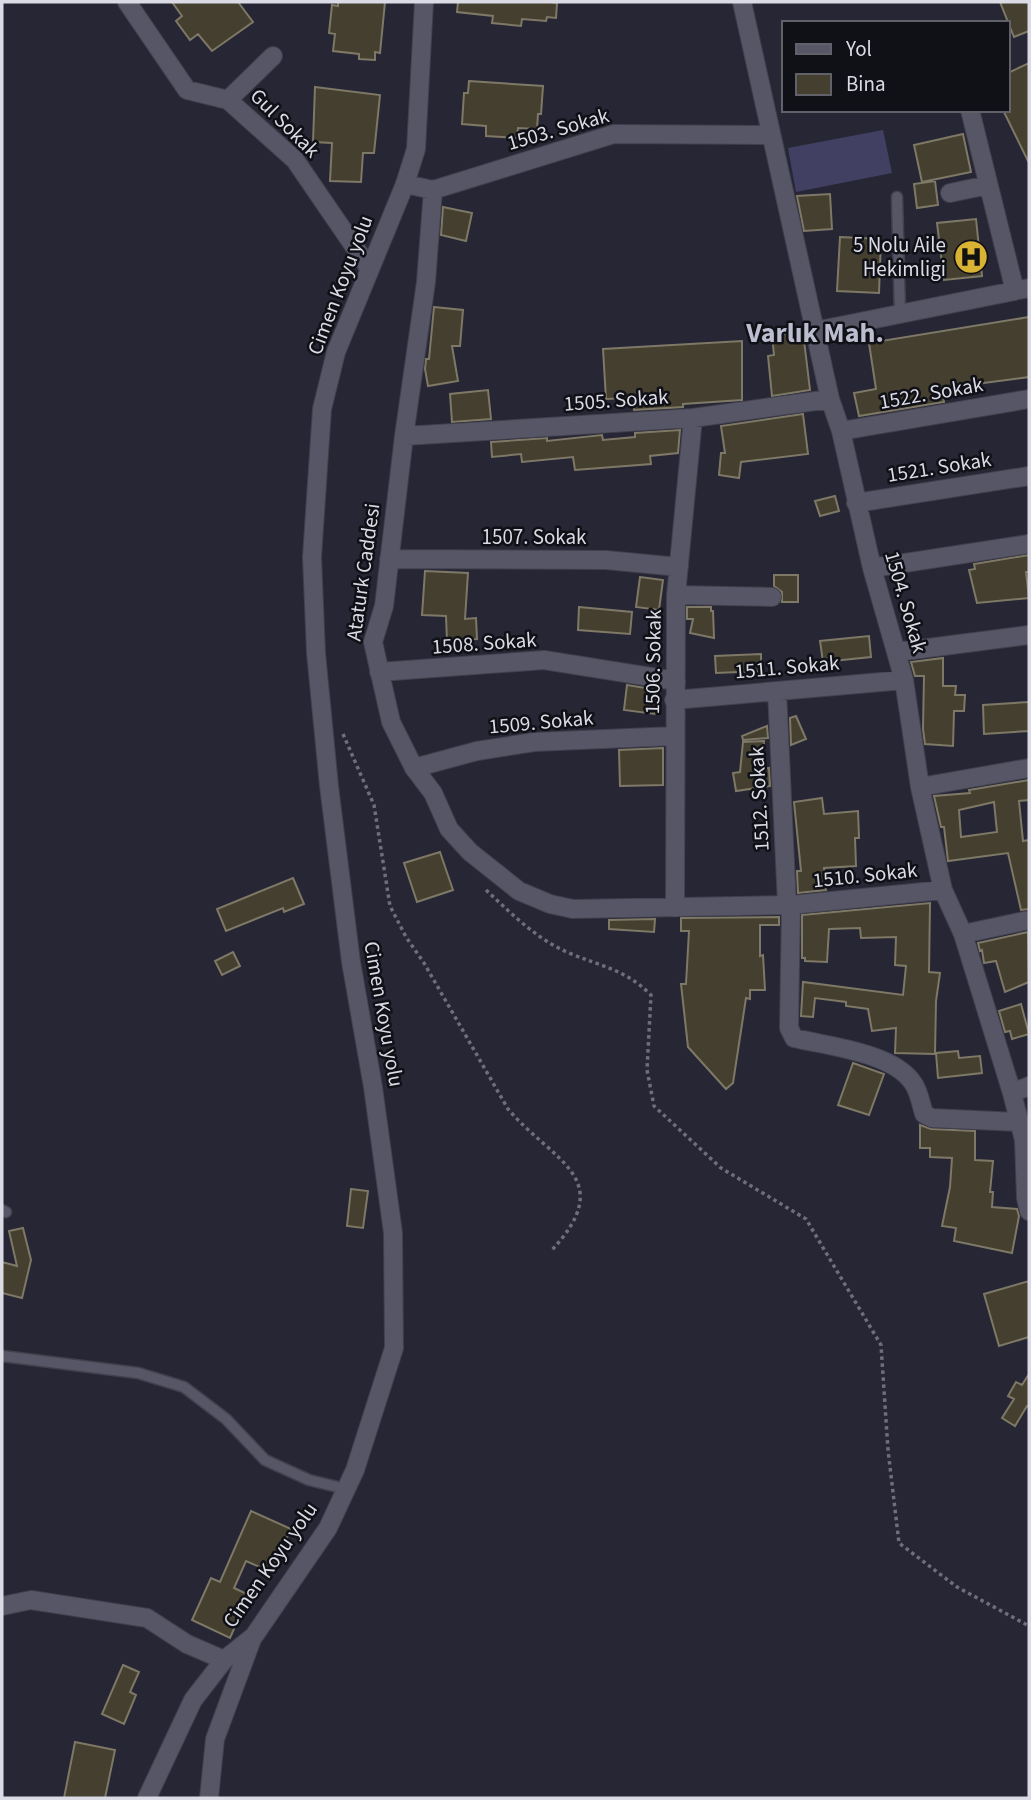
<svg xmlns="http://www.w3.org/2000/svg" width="1031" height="1800" font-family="'Source Sans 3',sans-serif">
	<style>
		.green { fill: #424062 }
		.building { fill: #443f2f; stroke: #7e7866; stroke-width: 2; fill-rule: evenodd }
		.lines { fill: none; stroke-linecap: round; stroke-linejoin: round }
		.service-casing { stroke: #41404c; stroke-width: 13 }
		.minor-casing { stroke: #41404c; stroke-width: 20 }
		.tertiary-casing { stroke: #41404c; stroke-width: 20 }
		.path { stroke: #6f6e7b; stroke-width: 3.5; stroke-dasharray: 3.5 3.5; stroke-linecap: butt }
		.service { stroke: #565667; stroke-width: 10 }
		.minor { stroke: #565667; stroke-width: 18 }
		.tertiary { stroke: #565667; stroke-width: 18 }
		.labels { text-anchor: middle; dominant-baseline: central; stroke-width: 5; stroke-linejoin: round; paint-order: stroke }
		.street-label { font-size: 21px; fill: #dbdbe5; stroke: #101017 }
		.poi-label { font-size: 21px; fill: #dbdbe5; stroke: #101017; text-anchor: end }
		.district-label { font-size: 28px; font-weight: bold; fill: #bdbdd0; stroke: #101017 }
	</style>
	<rect width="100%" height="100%" fill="#272635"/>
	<path class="green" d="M 883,130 L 892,173 L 796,192 L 788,148 Z"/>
	<path class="building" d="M 172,2 L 238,2 L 253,22 L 212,51 L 198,34 L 190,40 L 176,21 L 182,16 Z
		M 338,2 L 385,2 L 380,53 L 375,52 L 375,60 L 359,59 L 359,54 L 333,51 L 335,34 L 329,33 L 332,5 L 338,6 Z
		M 458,2 L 551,2 L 557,3 L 556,18 L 547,17 L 546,21 L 522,19 L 521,26 L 492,23 L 493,16 L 457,12 Z
		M 1000,2 L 1029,2 L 1029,31 L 1014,37 Z
		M 1029,63 L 1029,163 L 1003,110 L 1008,110 L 1008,73 Z
		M 469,81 L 543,86 L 541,114 L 538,114 L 537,129 L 518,128 L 517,138 L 486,136 L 486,126 L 462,124 L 464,93 L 468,93 Z
		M 315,87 L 380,95 L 374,153 L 363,153 L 361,182 L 330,181 L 332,143 L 313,142 Z
		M 963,134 L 971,172 L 922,182 L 914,145 Z
		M 935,181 L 938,205 L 917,208 L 914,184 Z
		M 830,194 L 832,229 L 804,231 L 797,196 Z
		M 443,207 L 472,213 L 466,241 L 441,235 Z
		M 976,219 L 982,276 L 944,280 L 937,223 Z
		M 840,237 L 881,239 L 879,293 L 837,291 Z
		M 434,307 L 463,310 L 460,346 L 452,346 L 458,381 L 428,386 L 425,369 L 426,359 L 429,359 Z
		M 1029,317 L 1029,377 L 953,387 L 942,390 L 944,402 L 859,416 L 854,393 L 876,389 L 869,343 Z
		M 803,332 L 810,390 L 772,396 L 768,356 L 774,355 L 772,335 Z
		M 742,341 L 742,400 L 683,404 L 683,407 L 634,410 L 633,398 L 606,399 L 603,349 Z
		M 488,390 L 491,419 L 452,422 L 450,394 Z
		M 803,414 L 808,454 L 741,462 L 739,478 L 719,475 L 721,453 L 725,453 L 721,426 Z
		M 680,430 L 678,453 L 650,456 L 651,464 L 575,470 L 573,457 L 522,462 L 521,454 L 492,457 L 491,442 L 547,438 L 547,441 L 602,435 L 603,440 L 635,437 L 635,433 Z
		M 835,496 L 839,511 L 820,516 L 815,501 Z
		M 1029,555 L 1029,572 L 1026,572 L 1029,598 L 977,603 L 969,570 L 975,569 L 974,564 Z
		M 425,571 L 468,573 L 465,619 L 476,618 L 477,639 L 447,641 L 446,616 L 422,615 Z
		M 774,575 L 798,575 L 798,602 L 782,602 L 782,592 L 774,586 Z
		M 640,577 L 663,580 L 659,610 L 636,607 Z
		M 579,607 L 632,612 L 630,634 L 578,630 Z
		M 687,607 L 711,607 L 711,611 L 713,611 L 714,638 L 690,633 L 693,619 L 687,619 Z
		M 869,636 L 871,657 L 823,662 L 820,641 Z
		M 761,654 L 761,671 L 716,673 L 715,656 Z
		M 943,658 L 943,686 L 956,686 L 955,695 L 965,695 L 964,711 L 954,711 L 953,746 L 925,744 L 923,729 L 924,676 L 915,676 L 911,662 Z
		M 627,685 L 658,690 L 655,714 L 624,710 Z
		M 1029,702 L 1029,731 L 984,734 L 983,705 Z
		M 796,716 L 806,739 L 791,745 L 790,718 Z
		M 767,726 L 768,738 L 743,740 L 742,736 Z
		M 764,741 L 762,769 L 769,768 L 770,786 L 736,791 L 733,773 L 740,772 L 743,742 Z
		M 663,748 L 663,785 L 620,786 L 619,750 Z
		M 1029,780 L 1029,800 L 1019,801 L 1023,841 L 1029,840 L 1029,909 L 1021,910 L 1008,853 L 948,861 L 944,827 L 941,827 L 934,796 L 970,793 L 969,790 ZM 994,802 L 997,832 L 961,837 L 959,810 Z
		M 822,798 L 824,814 L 858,811 L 859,838 L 855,838 L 856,866 L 824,868 L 826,890 L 798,893 L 797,871 L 801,871 L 794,802 Z
		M 440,852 L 453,890 L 417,902 L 404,863 Z
		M 293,878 L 304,904 L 284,912 L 283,908 L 226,931 L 217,909 Z
		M 930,903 L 929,972 L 940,973 L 936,1001 L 935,1054 L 895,1053 L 896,1028 L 872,1031 L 868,1009 L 846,1006 L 846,1002 L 815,998 L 813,1017 L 801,1016 L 803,982 L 903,995 L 906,966 L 895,965 L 896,937 L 861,938 L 860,928 L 829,929 L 827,962 L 805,961 L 805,958 L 802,958 L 802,915 Z
		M 779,917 L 779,925 L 760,925 L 760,956 L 763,955 L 765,990 L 750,990 L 750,999 L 746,998 L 733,1083 L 726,1089 L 688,1047 L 681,984 L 686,984 L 689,931 L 681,931 L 681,918 Z
		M 655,919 L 654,932 L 609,929 L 609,920 Z
		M 1028,932 L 1029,982 L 1005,992 L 996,961 L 984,963 L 982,950 L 980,951 L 978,943 Z
		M 233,952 L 240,966 L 222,975 L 215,961 Z
		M 1021,1004 L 1029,1034 L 1012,1039 L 1010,1031 L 1005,1032 L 999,1011 Z
		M 958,1051 L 959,1058 L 980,1056 L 982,1073 L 938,1078 L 936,1053 Z
		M 853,1063 L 884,1074 L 869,1115 L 838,1105 Z
		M 920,1125 L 931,1129 L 975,1131 L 975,1160 L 993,1161 L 990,1192 L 993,1192 L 992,1207 L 1017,1209 L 1019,1216 L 1012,1253 L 954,1241 L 956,1228 L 942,1226 L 950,1187 L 952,1158 L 930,1157 L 930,1148 L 920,1148 Z
		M 351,1189 L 368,1191 L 363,1228 L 347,1226 Z
		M 23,1228 L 31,1260 L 22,1298 L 2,1293 L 2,1262 L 17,1266 L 9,1231 Z
		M 1029,1281 L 1029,1337 L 999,1346 L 984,1294 Z
		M 1029,1374 L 1029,1407 L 1027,1406 L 1015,1426 L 1002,1418 L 1014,1399 L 1008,1396 L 1016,1382 L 1022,1385 Z
		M 251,1511 L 291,1529 L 271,1572 L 246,1561 L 234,1588 L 249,1595 L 230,1638 L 192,1620 L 211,1578 L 220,1582 Z
		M 123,1665 L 139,1672 L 130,1692 L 136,1695 L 124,1724 L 102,1714 Z
		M 75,1742 L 115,1750 L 105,1798 L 64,1798 Z"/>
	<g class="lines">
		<g class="service-casing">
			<path id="service" d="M 897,197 L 900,314
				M 2,1210 L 6,1212
				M 2,1356 L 138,1373 L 184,1387 L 226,1419 L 265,1460 L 309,1480 L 346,1489"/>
		</g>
		<g class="minor-casing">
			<path id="minor" d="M 127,2 L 187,90 L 228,100 L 295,160 L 369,268
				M 424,2 L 416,149 L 405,184 L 433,190 L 614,134 L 770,135
				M 742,2 L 830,399 L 841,431 L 872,568 L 904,680 L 920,787 L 943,890 L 963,934 L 1012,1093 L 1024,1140 L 1026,1198 L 1029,1211
				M 228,100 L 273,56
				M 970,110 L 1015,291
				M 433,190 L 426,282 L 404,436 L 384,606 L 373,642 L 391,722 L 414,768 L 433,793 L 449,829 L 470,852 L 519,891 L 550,904 L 573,909 L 791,905 L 943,890
				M 950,193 L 988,185
				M 815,331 L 1029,288
				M 841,431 L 1029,399
				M 404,436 L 693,418 L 830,399
				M 856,503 L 1029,476
				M 389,559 L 606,560 L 679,567
				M 872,568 L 1029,544
				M 676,595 L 772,597
				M 897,652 L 1029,635
				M 379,672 L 544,660 L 676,681
				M 777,691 L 787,905
				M 674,700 L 904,680
				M 414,768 L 477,751 L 534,742 L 675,736
				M 920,787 L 1029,768
				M 791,905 L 789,1028 L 794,1038 C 828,1046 894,1053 913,1083 C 919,1091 921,1104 924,1114 L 932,1118 L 1019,1122
				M 675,908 L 676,595 L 693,418
				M 963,934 L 1029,920
				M 1012,1093 L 1029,1086
				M 2,1606 L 31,1600 L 147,1618 L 187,1644 L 224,1660"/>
		</g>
		<g class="tertiary-casing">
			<path id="tertiary" d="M 147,1798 L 193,1700 L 224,1660 L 254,1636 L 328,1528 L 355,1470 L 394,1348 L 393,1233 L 373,1087 L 351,962 L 329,786 L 316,653 L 312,557 L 322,409 L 336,352 L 405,184
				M 209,1798 L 215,1739 L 252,1639"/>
		</g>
		<path class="path" d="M 343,734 L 374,805 L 390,906 L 406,937 L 424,963 L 508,1109 C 553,1162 619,1178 551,1251
			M 486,890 C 511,913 536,939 569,953 C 600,966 625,969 651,995 L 647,1070 L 654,1106 L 721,1168 L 806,1219 L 881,1345 L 888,1450 L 899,1543 L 957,1587 L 1029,1626"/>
		<use href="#service" class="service"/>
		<use href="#minor" class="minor"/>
		<use href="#tertiary" class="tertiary"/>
	</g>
	<defs>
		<g id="hospital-disc" transform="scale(1.75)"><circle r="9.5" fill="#d9b334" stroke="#101017"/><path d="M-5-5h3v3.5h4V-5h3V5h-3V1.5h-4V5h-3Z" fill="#111"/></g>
	</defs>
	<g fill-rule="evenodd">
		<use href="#hospital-disc" x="971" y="257"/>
	</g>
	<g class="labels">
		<g class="street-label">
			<text transform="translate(285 123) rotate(45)">Gul Sokak</text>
			<text transform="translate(558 129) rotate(-16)">1503. Sokak</text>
			<text transform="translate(340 285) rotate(-69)">Cimen Koyu yolu</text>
			<text transform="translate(931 393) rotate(-10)">1522. Sokak</text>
			<text transform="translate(616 400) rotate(-4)">1505. Sokak</text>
			<text transform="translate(939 467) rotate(-9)">1521. Sokak</text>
			<text x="534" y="537">1507. Sokak</text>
			<text transform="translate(363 572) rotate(-82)">Ataturk Caddesi</text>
			<text transform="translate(906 602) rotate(74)">1504. Sokak</text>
			<text transform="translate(484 643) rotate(-4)">1508. Sokak</text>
			<text transform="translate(653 662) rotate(-89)">1506. Sokak</text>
			<text transform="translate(787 667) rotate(-5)">1511. Sokak</text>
			<text transform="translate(541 722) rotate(-5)">1509. Sokak</text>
			<text transform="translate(759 799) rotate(-93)">1512. Sokak</text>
			<text transform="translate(865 875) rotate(-6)">1510. Sokak</text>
			<text transform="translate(384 1014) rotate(80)">Cimen Koyu yolu</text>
			<text transform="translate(270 1565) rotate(-55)">Cimen Koyu yolu</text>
		</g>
		<g class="poi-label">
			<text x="946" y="245">5 Nolu Aile<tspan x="946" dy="24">Hekimligi</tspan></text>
		</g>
		<g class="district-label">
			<text x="815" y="333">Varlık Mah.</text>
		</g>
	</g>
	<rect width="1031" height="1800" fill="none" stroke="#dbdbe5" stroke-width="7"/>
	<rect x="782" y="21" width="228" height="91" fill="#101017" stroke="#616169" stroke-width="2"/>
	<rect x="796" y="44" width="35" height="10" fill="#565667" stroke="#616169" stroke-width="2"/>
	<text x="846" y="56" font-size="21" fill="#dbdbe5">Yol</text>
	<rect x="796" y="74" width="35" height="21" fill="#443f2f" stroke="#616169" stroke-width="2"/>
	<text x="846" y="91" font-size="21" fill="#dbdbe5">Bina</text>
</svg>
